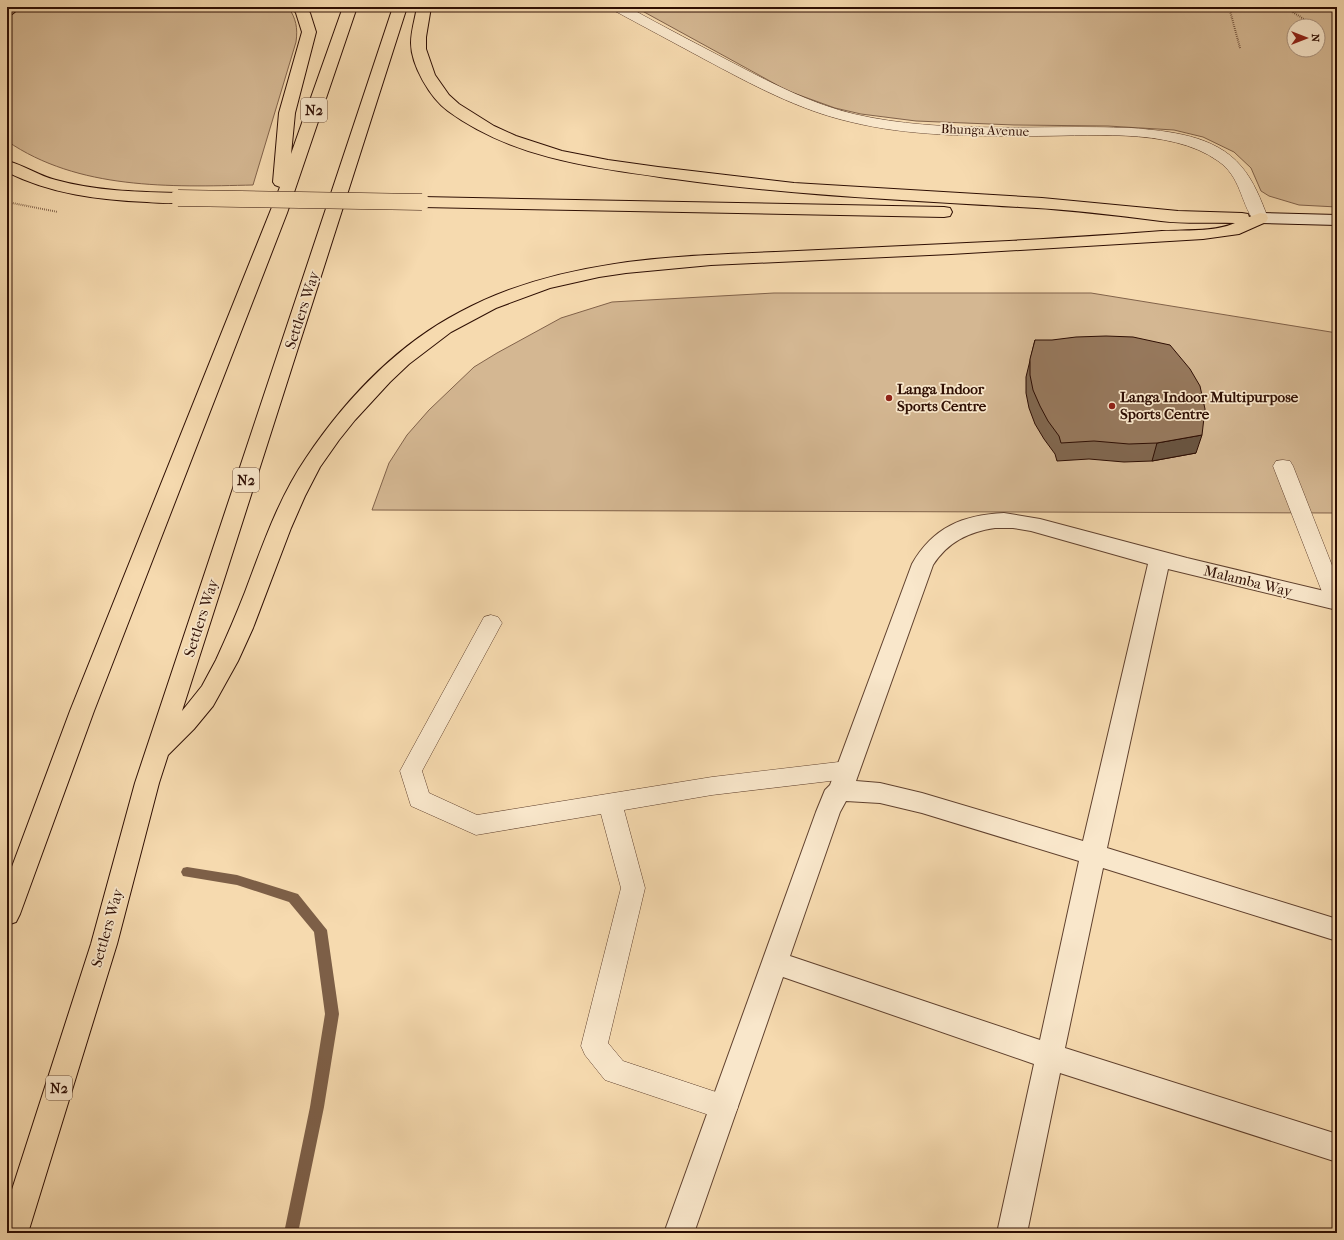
<svg xmlns="http://www.w3.org/2000/svg" width="1344" height="1240" font-family="'IM FELL French Canon',serif">
	<style>
		.green { fill: #d4b792; stroke: #81624a; fill-rule: evenodd }
		.lines { fill: none; stroke-linecap: round; stroke-linejoin: round }
		.stream { fill: #7d5f47; fill-rule: evenodd }
		.lane-casing { stroke: #60412e; stroke-width: 1 }
		.street-casing { stroke: #60412e; stroke-width: 2 }
		.secondary-casing { stroke: #2e0e03; stroke-width: 2 }
		.highway-casing { stroke: #2e0e03; stroke-width: 2 }
		.path { stroke: #2e0e03; stroke-width: 2; stroke-dasharray: 0.5 1.5; stroke-linecap: butt }
		.lane { fill: #f9e7cb; fill-rule: evenodd }
		.street { fill: #f9e7cb; fill-rule: evenodd }
		.secondary { fill: #f9e7cb; fill-rule: evenodd }
		.highway { fill: #f6daaf; fill-rule: evenodd }
		.highway-bridge-casing { stroke: #2e0e03; stroke-width: 17; stroke-linecap: butt }
		.highway-bridge { stroke: #f6daaf; stroke-width: 16 }
		.wall { fill: #81674f; stroke: #2e0e03 }
		.shaded-wall { fill: #695440; stroke: #2e0e03 }
		.building { fill: #96785c; stroke: #2e0e03 }
		.poi-dot { fill: #8f2418; stroke: #f9e7cb; stroke-width: 1.5 }
		.labels { text-anchor: middle; dominant-baseline: central; stroke-width: 3.5; stroke-linejoin: round; paint-order: stroke }
		.far-street-label { font-size: 13px; fill: #2e0e03; stroke: #f9e7cb }
		.shield { fill: #f9e7cb; stroke: #6b4f3f; stroke-width: 1 }
		.shield-label { font-size: 14px; font-weight: bold; fill: #2e0e03 }
		.street-label { font-size: 15px; fill: #2e0e03; stroke: #f9e7cb }
		.poi-label { font-size: 15px; font-weight: bold; fill: #2e0e03; stroke: #f9e7cb; text-anchor: start }
	</style>
	<rect width="100%" height="100%" fill="#f6daaf"/>
	<filter id="stains"><feTurbulence type="fractalNoise" baseFrequency=".005" numOctaves="4"/><feColorMatrix values="0 0 0 0 .2 0 0 0 0 .09 0 0 0 0 .02 0 0 0 .5 -.17"/></filter>
	<radialGradient id="worn" r=".72"><stop offset=".6" stop-color="#630" stop-opacity="0"/><stop offset="1" stop-color="#630" stop-opacity=".3"/></radialGradient>
	<path class="green" d="M 23,7 L 288,7 C 296,18 298,28 296,42 L 253,185 C 171,187 78,190 7,141 L 7,18 Z
		M 635,7 L 1337,7 L 1337,207 L 1299,205 L 1269,196 L 1261,191 L 1251,168 L 1234,152 L 1203,137 L 1174,130 L 1108,126 L 1014,125 L 916,121 L 861,114 L 835,108 L 788,91 ZM 1294,26 L 1318,26 L 1318,50 L 1294,50 Z
		M 774,293 L 1091,293 L 1337,333 L 1337,513 L 372,510 L 389,463 L 407,435 L 429,410 L 474,367 L 497,353 L 561,318 L 612,302 Z"/>
	<g class="lines">
		<path class="stream" d="M 187,867 L 237,875 L 298,894 L 327,930 L 339,1014 L 324,1107 L 298,1233 L 284,1233 L 310,1107 L 325,1014 L 314,932 L 289,902 L 237,885 L 183,876 L 181,872 L 183,868 Z"/>
		<g class="lane-casing">
			<path id="lane" d="M 611,7 L 628,7 C 664,27 701,46 737,65 C 775,85 813,104 854,114 C 945,135 1039,124 1131,128 C 1169,131 1215,135 1241,166 C 1254,181 1261,200 1268,218 L 1266,221 L 1260,223 L 1254,221 C 1240,201 1241,177 1218,161 C 1169,126 1085,137 1027,136 C 968,136 908,136 851,122 C 798,110 751,84 704,59 C 674,43 643,26 613,10 Z
				M 1283,460 L 1290,461 L 1293,466 L 1337,578 L 1337,609 L 1329,607 L 1326,602 L 1273,466 L 1276,461 Z
				M 491,615 L 498,617 L 502,623 L 422,771 L 429,793 L 477,815 L 712,777 L 847,761 L 855,763 L 858,770 L 855,777 L 847,779 L 712,795 L 624,810 L 645,888 L 608,1043 L 623,1061 L 734,1098 L 738,1107 L 734,1116 L 724,1120 L 605,1080 L 585,1055 L 581,1046 L 621,888 L 601,814 L 476,835 L 411,806 L 400,771 L 484,617 Z"/>
		</g>
		<g class="street-casing">
			<path id="street" d="M 1004,513 L 1040,519 L 1187,558 L 1337,594 L 1337,610 L 1168,569 L 1107,848 L 1337,919 L 1337,941 L 1103,868 L 1065,1048 L 1337,1134 L 1337,1162 L 1060,1073 L 1027,1233 L 997,1233 L 1034,1064 L 783,977 L 694,1233 L 664,1233 L 816,812 L 825,790 L 830,785 L 912,564 C 933,527 963,515 1004,513 ZM 995,528 L 1013,528 L 1031,531 L 1148,564 L 1083,841 L 922,793 L 880,783 L 856,781 L 933,565 C 948,542 968,532 995,528 ZM 846,801 L 880,803 L 922,813 L 1079,861 L 1040,1040 L 790,956 L 840,812 Z"/>
		</g>
		<g class="secondary-casing">
			<path id="secondary" d="M 1260,213 L 1337,215 L 1337,225 L 1260,223 L 1254,222 L 1252,218 L 1254,214 Z"/>
		</g>
		<g class="highway-casing">
			<path id="highway" d="M 7,7 L 20,7 L 12,14 L 7,15 Z
				M 292,7 L 306,7 L 310,13 L 316,32 L 295,113 L 291,154 L 343,7 L 357,7 L 287,213 L 94,711 L 20,914 L 16,922 L 7,925 L 7,880 L 70,711 L 280,187 L 275,185 L 273,182 L 279,113 L 302,32 L 296,13 Z
				M 393,7 L 407,7 L 182,711 L 202,686 L 216,660 C 226,638 236,615 245,592 C 262,547 278,499 306,458 C 345,400 397,345 460,312 C 556,260 670,256 776,252 C 854,248 932,245 1009,241 C 1060,238 1111,235 1162,231 C 1184,230 1215,232 1235,223 C 1211,222 1185,224 1161,221 C 1114,215 1067,209 1019,207 C 904,200 789,195 675,179 C 597,168 513,159 448,111 C 430,98 411,65 411,43 C 411,31 415,19 417,7 L 431,7 L 426,37 L 426,49 L 435,75 L 449,95 L 459,104 L 494,126 L 516,136 L 562,151 L 608,160 L 658,167 L 794,183 L 1042,198 L 1178,211 L 1242,213 L 1248,214 L 1249,217 L 1260,213 L 1266,214 L 1268,218 L 1266,222 L 1239,234 L 1203,239 L 951,254 L 711,265 L 626,273 L 599,277 L 550,288 L 496,308 L 451,332 L 409,364 L 390,382 L 355,420 L 339,440 L 320,467 L 305,496 L 291,528 L 253,628 L 238,661 L 213,706 L 194,729 L 168,755 L 159,783 L 117,944 L 28,1233 L 7,1233 L 7,1205 L 91,944 L 135,783 Z
				M 7,161 C 24,165 39,176 56,180 C 96,191 137,192 178,193 L 184,194 L 186,198 L 184,202 C 172,204 159,203 147,202 C 99,200 51,194 7,172 Z
				M 422,197 L 944,207 L 950,208 L 952,212 L 950,216 L 944,217 L 422,207 L 416,206 L 414,202 L 416,198 Z"/>
		</g>
		<path class="path" d="M 1229,7 L 1240,48
			M 1280,7 L 1291,11 L 1315,26
			M 1318,28 L 1320,29
			M 7,202 L 58,212"/>
		<use href="#lane" class="lane"/>
		<use href="#street" class="street"/>
		<use href="#secondary" class="secondary"/>
		<use href="#highway" class="highway"/>
		<g class="highway-bridge-casing">
			<path id="highway-bridge" d="M 178,198 L 422,202"/>
		</g>
		<use href="#highway-bridge" class="highway-bridge"/>
	</g>
	<path class="wall" d="M 1035,340 L 1196,453 L 1152,461 L 1124,462 L 1089,459 L 1057,461 L 1055,454 L 1044,439 L 1035,424 L 1029,408 L 1026,393 L 1026,377 Z"/>
	<path class="shaded-wall" d="M 1202,435 L 1196,453 L 1152,461 L 1157,443 Z"/>
	<path class="building" d="M 1106,336 L 1133,337 L 1170,345 L 1190,369 L 1200,386 L 1205,409 L 1202,435 L 1157,443 L 1129,444 L 1094,441 L 1061,443 L 1059,436 L 1048,421 L 1040,406 L 1033,390 L 1030,375 L 1030,359 L 1035,340 L 1052,340 L 1076,337 Z"/>
	<g class="poi-dot">
		<circle cx="889" cy="398" r="4"/>
		<circle cx="1112" cy="406" r="4"/>
	</g>
	<g class="labels">
		<g class="far-street-label">
			<text transform="translate(985 130) rotate(2)">Bhunga Avenue</text>
		</g>
		<g class="shield">
			<rect x="301" y="98" width="26" height="24" rx="3"/>
			<rect x="233" y="468" width="26" height="24" rx="3"/>
			<rect x="46" y="1076" width="26" height="24" rx="3"/>
		</g>
		<g class="shield-label">
			<text x="314" y="110">N2</text>
			<text x="246" y="480">N2</text>
			<text x="59" y="1088">N2</text>
		</g>
		<g class="street-label">
			<text transform="translate(302 310) rotate(-72)">Settlers Way</text>
			<text transform="translate(1248 581) rotate(14)">Malamba Way</text>
			<text transform="translate(201 618) rotate(-72)">Settlers Way</text>
			<text transform="translate(107 928) rotate(-74)">Settlers Way</text>
		</g>
		<g class="poi-label">
			<text x="897" y="389">Langa Indoor<tspan x="897" dy="17">Sports Centre</tspan></text>
			<text x="1120" y="397">Langa Indoor Multipurpose<tspan x="1120" dy="17">Sports Centre</tspan></text>
		</g>
	</g>
	<rect width="1344" height="1240" fill="none" stroke="#f6daaf" stroke-width="24"/>
	<rect x="8" y="8" width="1328" height="1224" fill="none" stroke="#2e0e03" stroke-width="2"/>
	<rect x="12" y="12" width="1320" height="1216" fill="none" stroke="#2e0e03"/>
	<g transform="translate(1306 38) rotate(90)"><circle r="19" fill="#f9e7cb" stroke="#a8907b"/>
	<path d="M0-3L7 15L0 10L-7 15Z" fill="#8f2418"/>
	<text y="-6" font-size="11" font-weight="bold" text-anchor="middle" fill="#2e0e03">N</text>
	</g>
	<rect width="100%" height="100%" filter="url(#stains)"/>
	<rect width="100%" height="100%" fill="url(#worn)"/>
</svg>
